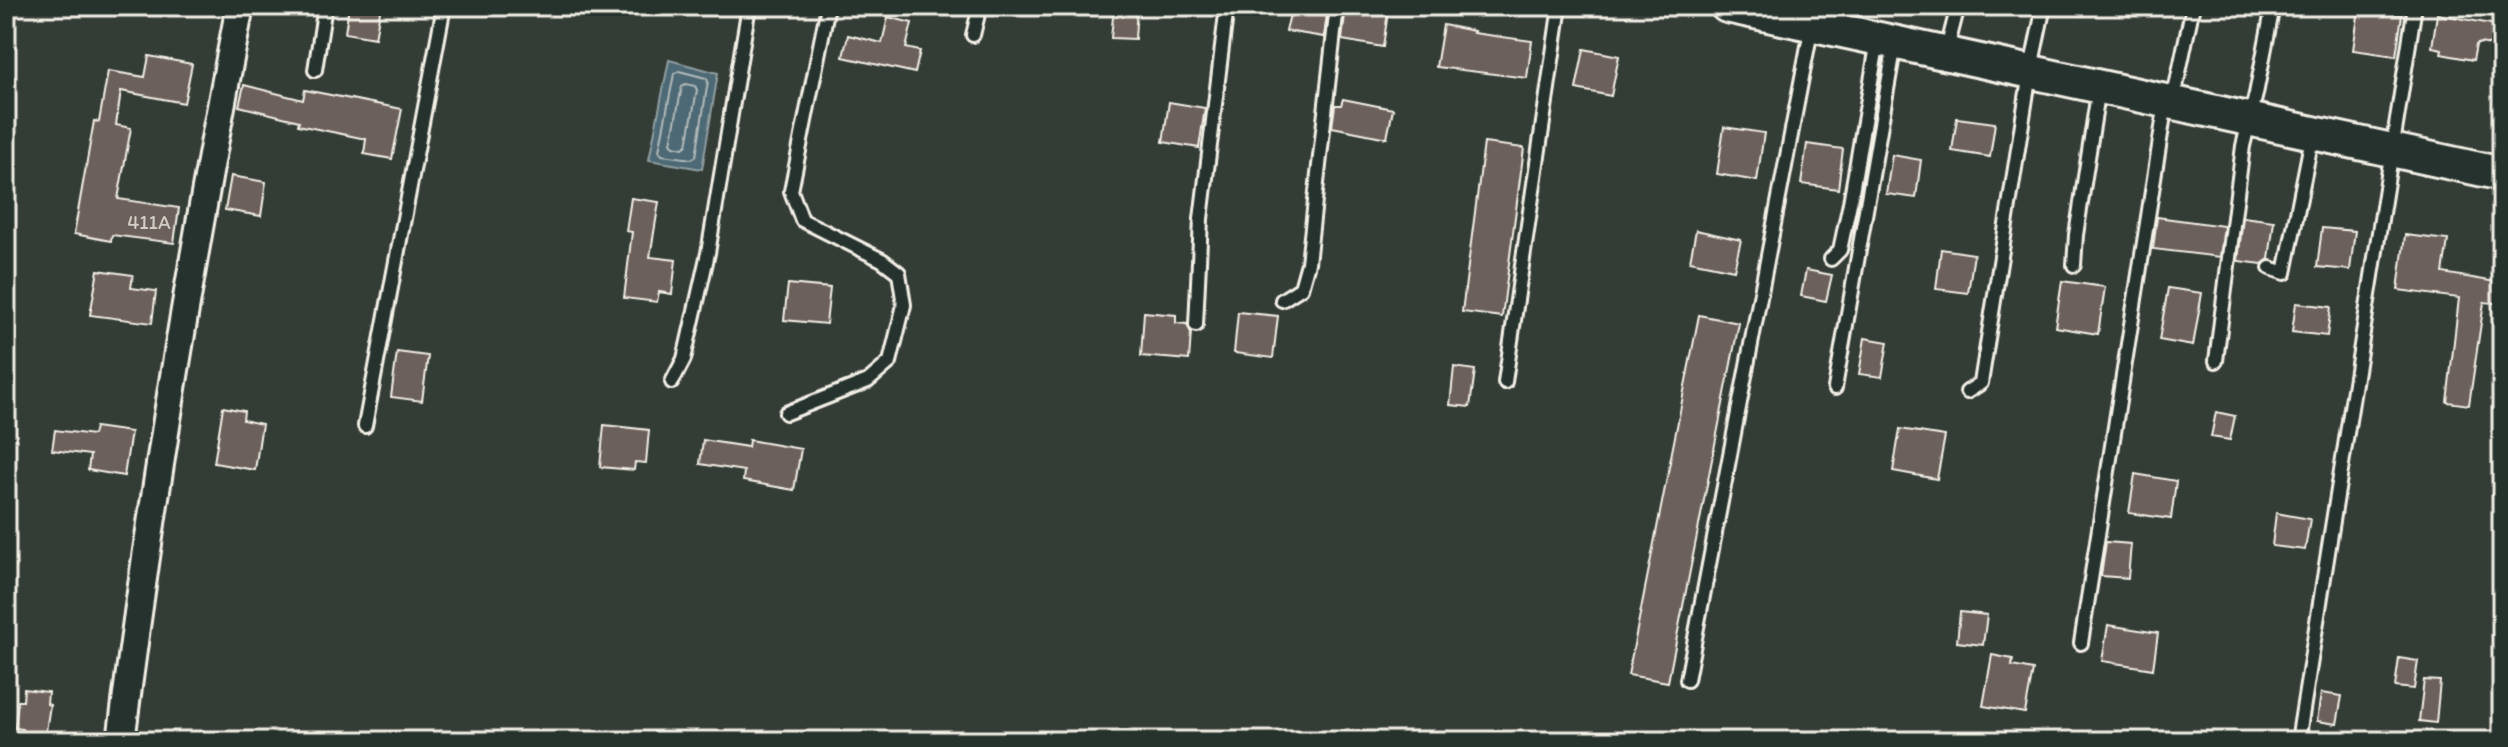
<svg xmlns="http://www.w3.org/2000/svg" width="2508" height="747" font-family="Itim,sans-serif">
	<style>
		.water { fill: #4e6974; stroke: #909fa2; stroke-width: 2 }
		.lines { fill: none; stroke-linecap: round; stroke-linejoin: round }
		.shore { stroke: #b2bbba; stroke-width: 2 }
		.building { fill: #6c605c; stroke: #f4f1e8; stroke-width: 2 }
		.service-casing { stroke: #f4f1e8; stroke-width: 18 }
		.minor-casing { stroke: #f4f1e8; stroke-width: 32 }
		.tertiary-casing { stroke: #f4f1e8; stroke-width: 38 }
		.service { stroke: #26332d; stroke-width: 12 }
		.minor { stroke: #26332d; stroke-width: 26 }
		.tertiary { stroke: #26332d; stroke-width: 32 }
		.labels { text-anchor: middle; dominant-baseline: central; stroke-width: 6; stroke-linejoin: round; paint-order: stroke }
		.number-label { font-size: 20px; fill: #d2cdc5 }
	</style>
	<rect width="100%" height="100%" fill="#343c36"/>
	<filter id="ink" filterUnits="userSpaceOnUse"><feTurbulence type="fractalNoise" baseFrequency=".0125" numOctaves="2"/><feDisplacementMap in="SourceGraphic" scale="16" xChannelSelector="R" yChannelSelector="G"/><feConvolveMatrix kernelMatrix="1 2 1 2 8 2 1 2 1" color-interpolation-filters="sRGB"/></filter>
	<g filter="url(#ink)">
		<path class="water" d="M 669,60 L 718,73 L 702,169 L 649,160 Z"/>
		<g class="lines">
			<path class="shore" d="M 679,71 L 706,78 L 708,81 L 696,156 L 692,159 L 662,155 L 659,151 L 674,74 Z
				M 686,84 L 695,86 L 697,90 L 687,145 L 683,148 L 674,146 L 671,143 L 682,86 Z"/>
		</g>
		<path class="building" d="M 349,6 L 381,6 L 375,38 L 345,33 Z
			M 1114,6 L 1137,6 L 1135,39 L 1111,38 Z
			M 1292,6 L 1328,6 L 1324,37 L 1286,31 Z
			M 1346,6 L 1388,12 L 1383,47 L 1342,40 Z
			M 2359,9 L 2402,15 L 2396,56 L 2353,50 Z
			M 2437,14 L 2502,26 L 2502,47 L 2480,43 L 2476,45 L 2473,60 L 2441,54 L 2442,49 L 2432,47 Z
			M 888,17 L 912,23 L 906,48 L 920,51 L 915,73 L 843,57 L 848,35 L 882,43 Z
			M 1443,25 L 1474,31 L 1473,33 L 1532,41 L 1527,78 L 1436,67 Z
			M 1584,49 L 1619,56 L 1611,96 L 1576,89 Z
			M 149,56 L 192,64 L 184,103 L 121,91 L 116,125 L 131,128 L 118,199 L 179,208 L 174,243 L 112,235 L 111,241 L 74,234 L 94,121 L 99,122 L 108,71 L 145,77 Z
			M 244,85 L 303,100 L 305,90 L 402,109 L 392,159 L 364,154 L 366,139 L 298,125 L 299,121 L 239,106 Z
			M 1343,99 L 1393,109 L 1387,138 L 1332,127 L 1335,105 L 1341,105 Z
			M 1169,102 L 1205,108 L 1199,148 L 1163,142 Z
			M 1957,118 L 1995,123 L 1990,157 L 1952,151 Z
			M 1724,127 L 1764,133 L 1757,181 L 1717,174 Z
			M 1484,143 L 1524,148 L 1502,317 L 1462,312 Z
			M 1807,144 L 1843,149 L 1838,189 L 1801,184 Z
			M 1892,155 L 1921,160 L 1916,198 L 1886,194 Z
			M 231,176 L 266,182 L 261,216 L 225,210 Z
			M 631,198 L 659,202 L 650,257 L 676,260 L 672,294 L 659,292 L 657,302 L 624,298 L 632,232 L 626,231 Z
			M 2157,217 L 2224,226 L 2220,257 L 2153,249 Z
			M 2243,217 L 2274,221 L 2269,259 L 2262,264 L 2238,261 Z
			M 2322,228 L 2355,231 L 2350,270 L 2317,267 Z
			M 1696,230 L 1741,240 L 1734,270 L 1690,261 Z
			M 2405,235 L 2448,240 L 2443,273 L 2502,283 L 2502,304 L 2484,302 L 2469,405 L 2447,402 L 2459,298 L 2398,290 Z
			M 1941,249 L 1974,254 L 1968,293 L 1936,289 Z
			M 98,270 L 133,275 L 131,288 L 156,291 L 152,323 L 90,315 Z
			M 1806,270 L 1832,275 L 1826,301 L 1801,296 Z
			M 2062,281 L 2105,287 L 2098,334 L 2055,327 Z
			M 788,284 L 830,288 L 826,324 L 784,320 Z
			M 2168,288 L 2202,293 L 2193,346 L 2159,340 Z
			M 2296,303 L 2331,307 L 2327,336 L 2292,332 Z
			M 1144,312 L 1176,315 L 1176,323 L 1187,324 L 1191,333 L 1189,360 L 1141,356 Z
			M 1238,312 L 1278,316 L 1273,358 L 1234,353 Z
			M 1699,315 L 1739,323 L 1668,682 L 1628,675 Z
			M 1865,338 L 1888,342 L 1882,377 L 1859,374 Z
			M 397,352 L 428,356 L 422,401 L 391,397 Z
			M 1454,367 L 1475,370 L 1470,407 L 1450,405 Z
			M 223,407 L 244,411 L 243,420 L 262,424 L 255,470 L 214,463 Z
			M 2216,412 L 2235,416 L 2230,440 L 2211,437 Z
			M 604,425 L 649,430 L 646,463 L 635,462 L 634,470 L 600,467 Z
			M 95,427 L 131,432 L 124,476 L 88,470 L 90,455 L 52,450 L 55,430 L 93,435 Z
			M 1900,429 L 1945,436 L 1937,479 L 1893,471 Z
			M 703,440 L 748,447 L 749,440 L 801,449 L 794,490 L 743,481 L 744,471 L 700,464 Z
			M 2135,474 L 2176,481 L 2171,519 L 2129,513 Z
			M 2276,513 L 2310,519 L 2305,550 L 2272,546 Z
			M 2106,542 L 2131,544 L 2128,578 L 2101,576 Z
			M 1960,612 L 1987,615 L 1983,645 L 1957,642 Z
			M 2108,625 L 2158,633 L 2153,669 L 2102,661 Z
			M 1992,655 L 2013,659 L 2012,666 L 2033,670 L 2025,713 L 1983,706 Z
			M 2399,658 L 2418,661 L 2414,689 L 2395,687 Z
			M 2424,680 L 2440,681 L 2436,723 L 2419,721 Z
			M 24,689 L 48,692 L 47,704 L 50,705 L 45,738 L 36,737 L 29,741 L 22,729 L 15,728 L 18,701 L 23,701 Z
			M 2321,693 L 2342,696 L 2337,724 L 2317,721 Z"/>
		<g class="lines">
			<g class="service-casing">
				<path id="service" d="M 973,35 L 980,6
					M 1946,53 L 1958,6
					M 315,70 L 325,6
					M 2173,101 L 2193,6
					M 1831,259 L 1840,250 L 1850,203 L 1878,40
					M 2074,265 L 2076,235 L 2099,87
					M 2270,268 L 2285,273 L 2313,133
					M 1282,300 L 1301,288 L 1308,263 L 1337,6
					M 1196,325 L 1201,219 L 1227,6
					M 2216,361 L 2243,146 L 2256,94 L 2273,6
					M 672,382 L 684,359 L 708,253 L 749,6
					M 1505,382 L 1560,6
					M 1835,388 L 1895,44
					M 1967,392 L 1981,383 L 2030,73 L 2044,6
					M 786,413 L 868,381 L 890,362 L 904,305 L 899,273 L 882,260 L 802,220 L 791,191 L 828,6
					M 365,426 L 444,6
					M 2081,643 L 2166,102
					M 1687,680 L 1812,25
					M 2298,741 L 2415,6"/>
			</g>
			<g class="minor-casing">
				<path id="minor" d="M 121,741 C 152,495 193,250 240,6"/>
			</g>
			<g class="tertiary-casing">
				<path id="tertiary" d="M 1727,6 L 2502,174"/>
			</g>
			<use href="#service" class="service"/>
			<use href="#minor" class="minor"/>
			<use href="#tertiary" class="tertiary"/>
		</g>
	</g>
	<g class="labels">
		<g class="number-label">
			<text x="149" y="222">411A</text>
		</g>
	</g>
	<rect width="2508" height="747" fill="none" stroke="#26332d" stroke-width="32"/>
	<rect x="16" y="16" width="2476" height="715" fill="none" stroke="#f4f1e8" stroke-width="3" filter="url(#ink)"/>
</svg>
